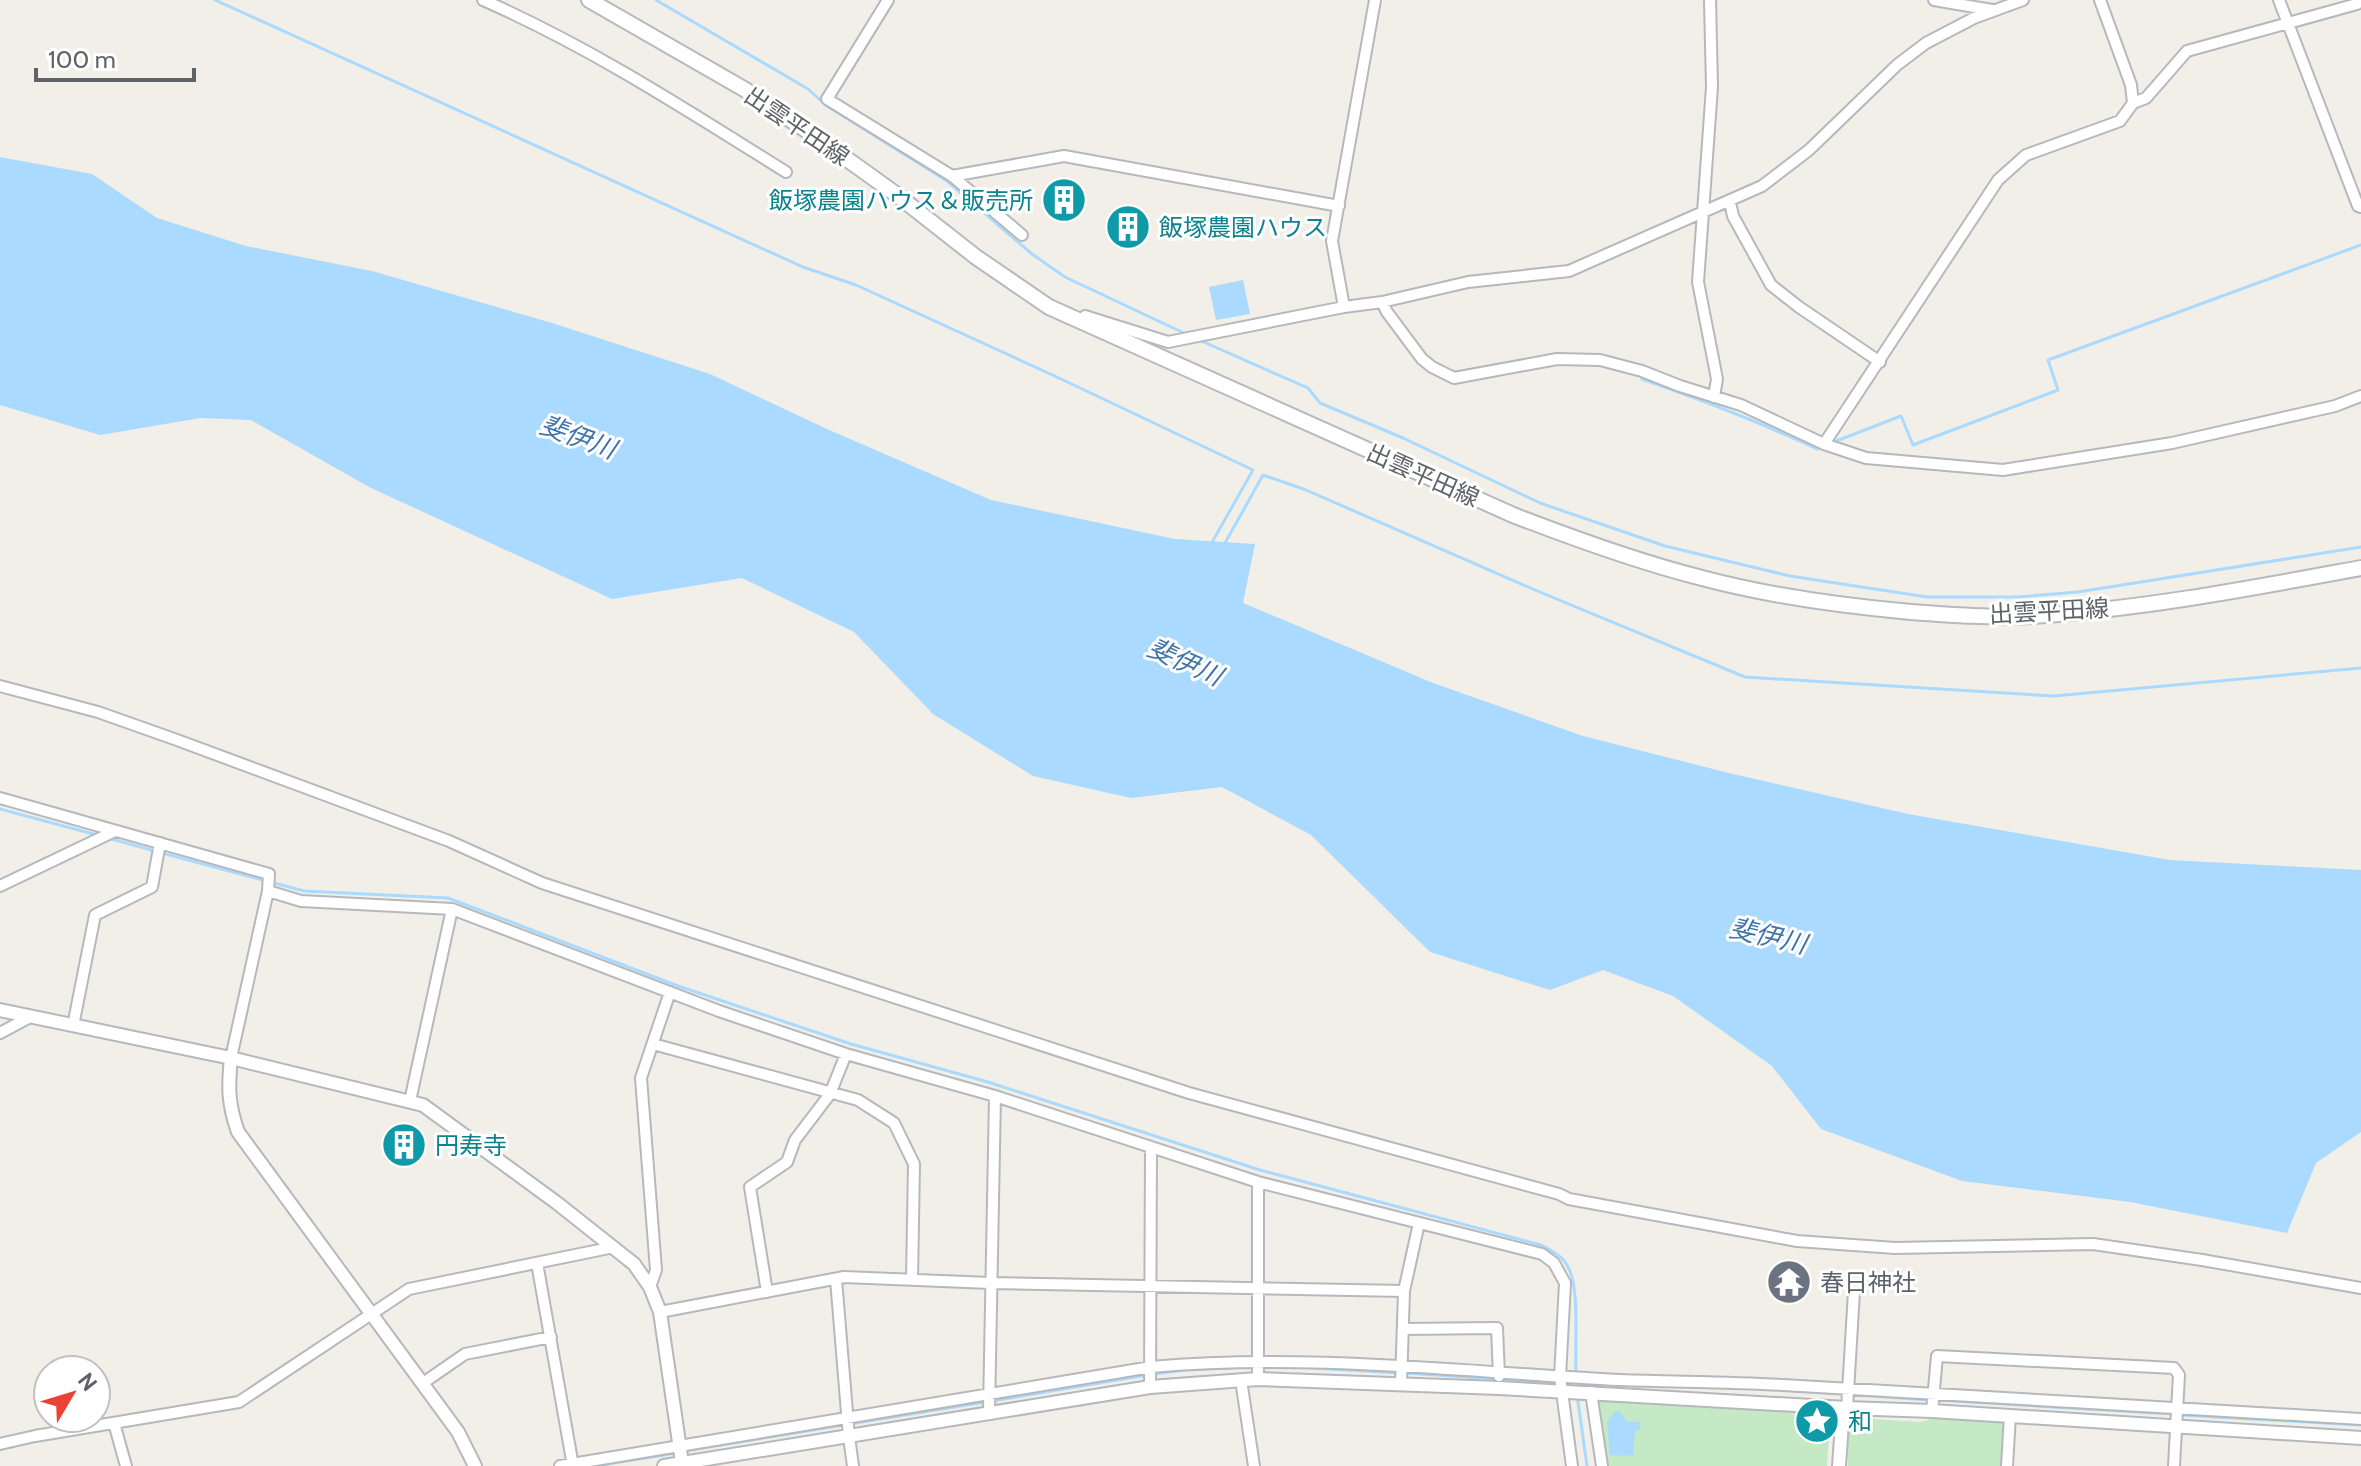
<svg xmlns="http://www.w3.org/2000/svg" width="2361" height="1466" font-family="Cabin,'Noto Sans JP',sans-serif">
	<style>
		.green { fill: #c5e8c5 }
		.water { fill: #aadaff }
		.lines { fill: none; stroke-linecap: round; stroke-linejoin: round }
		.stream { stroke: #aadaff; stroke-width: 3 }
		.minor-casing { stroke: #b5b8bc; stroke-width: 14 }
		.tertiary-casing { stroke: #b5b8bc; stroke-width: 16 }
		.secondary-casing { stroke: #b6babf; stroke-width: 18 }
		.minor { stroke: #fff; stroke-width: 10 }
		.tertiary { stroke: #fff; stroke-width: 12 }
		.secondary { stroke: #fff; stroke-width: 14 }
		.labels { text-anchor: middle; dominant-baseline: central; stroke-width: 6; stroke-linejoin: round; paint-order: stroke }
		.street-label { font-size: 24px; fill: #5f6368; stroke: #fff }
		.culture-label { font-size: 24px; fill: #0d838f; stroke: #fff; text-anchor: start }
		.worship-label { font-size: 24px; fill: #5b616d; stroke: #fff; text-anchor: start }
		.water-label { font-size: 26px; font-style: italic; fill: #4174aa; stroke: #fff }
	</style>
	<rect width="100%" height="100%" fill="#f1efe8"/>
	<path class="green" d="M 1601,1399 L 1805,1411 L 1826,1418 L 1830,1425 L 1827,1466 L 1605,1466 L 1597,1406 Z
		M 1857,1418 L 1921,1422 L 1934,1418 L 2007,1422 L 2004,1466 L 1848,1466 C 1848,1450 1845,1429 1857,1418 Z"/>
	<path class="water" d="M 0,157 L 92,174 L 157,218 L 246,246 L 372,271 L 552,323 L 710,374 L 827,429 L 991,500 L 1175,539 L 1255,544 L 1243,603 L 1433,683 L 1583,736 L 1729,773 L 1908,814 L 2170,860 L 2361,870 L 2361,1132 L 2316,1163 L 2287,1233 L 2130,1202 L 1962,1181 L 1821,1129 L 1772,1066 L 1673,996 L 1603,970 L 1550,990 L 1430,952 L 1311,835 L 1222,787 L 1131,798 L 1033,776 L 933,714 L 854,632 L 742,578 L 612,599 L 369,487 L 251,420 L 201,418 L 100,435 L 0,405 Z
		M 1243,280 L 1250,314 L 1216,320 L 1209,287 Z
		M 1619,1411 L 1627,1421 L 1640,1422 L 1640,1430 L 1635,1431 L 1633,1456 L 1610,1455 L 1607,1422 L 1615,1412 Z"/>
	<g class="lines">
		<path class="stream" d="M 215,0 L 803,267 L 856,285 L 1059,378 L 1253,470 L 1211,544
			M 656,0 L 808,89 L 827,106 L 947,181 L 1032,254 L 1065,277 L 1188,335
			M 1199,340 L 1308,388 L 1320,403 L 1403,438 L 1540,503 L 1665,546 L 1790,576 L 1927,597 L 2018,597 L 2078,592 L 2361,547
			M 1642,379 C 1702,400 1760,422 1817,449 L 1824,446
			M 1831,443 L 1901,416 L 1913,445 L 2058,390 L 2048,360 L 2361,245
			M 1225,543 L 1263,475 L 1306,490 L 1535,590 L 1745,677 L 2054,696 L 2361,668
			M 0,809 L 97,835
			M 108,838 L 155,851
			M 162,853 L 304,891 L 448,898 L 678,986 L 851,1044 L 988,1082 L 1260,1170 L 1541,1245 C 1553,1251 1564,1257 1569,1269 C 1581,1293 1573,1357 1577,1387
			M 1314,1368 L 1398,1373
			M 1406,1373 L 1558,1383
			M 1154,1374 L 1185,1370 L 1230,1368
			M 1565,1383 L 1738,1388
			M 1769,1389 L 1929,1400
			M 1577,1395 L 1587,1466
			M 1937,1400 L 2173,1414
			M 992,1401 L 1147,1375
			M 2180,1415 L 2361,1425
			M 684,1451 L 985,1402
			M 594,1466 L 677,1453"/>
		<g class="minor-casing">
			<path id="minor" d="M 483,0 C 590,47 687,110 786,172
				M 888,0 L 827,99 L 952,176 L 1022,235
				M 1710,0 L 1712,87 L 1698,282 L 1717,379 L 1714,397
				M 1934,0 L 1992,10
				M 2100,0 L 2131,85 L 2133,103
				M 2279,0 L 2358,206 L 2361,207
				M 952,176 L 1064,156 L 1339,206
				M 1730,202 L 1733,216 L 1771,285 L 1799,307 L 1880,362
				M 1382,302 L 1387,312 L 1422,359 L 1432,367 L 1454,378 L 1557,359 L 1600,360 L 1642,371 L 1680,386 L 1741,405 L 1824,444 L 1866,458 L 2003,470 L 2172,443 L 2335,406 L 2361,396
				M 1344,307 L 1332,241 L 1375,0
				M 1085,316 L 1168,342 L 1344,307 L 1382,302 L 1468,282 L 1569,271 L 1762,186 L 1809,150 L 1897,65 L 1926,43 L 1974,18 L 2023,0
				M 1824,444 L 1998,180 L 2026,155 L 2120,121 L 2133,103 L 2146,98 L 2187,51 L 2357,4 L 2361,1
				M 0,686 L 98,712 L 177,740 L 449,841 L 542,883 L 1189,1093 L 1559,1194 L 1569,1199 L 1797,1241 L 1895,1248 L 2093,1244 L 2202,1260 L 2361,1288
				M 0,798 L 269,874 L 268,891 L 231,1058
				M 0,886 L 115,831
				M 268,891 L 301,901 L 452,909 L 719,1011 L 846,1054 L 995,1096 L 1258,1182 L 1542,1254 L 1554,1263 L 1565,1283 L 1560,1377 L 1572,1466
				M 73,1026 L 95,915 L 152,887 L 160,843
				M 0,1033 L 30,1017
				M 653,1044 L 858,1100 L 894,1123 L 914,1164 L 912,1279
				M 410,1101 L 452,909
				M 537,1263 L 573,1466
				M 836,1279 L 849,1437 L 853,1466
				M 650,1287 L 656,1270 L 641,1078 L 670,992
				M 767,1292 L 750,1187 L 787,1162 L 795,1140 L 830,1094 L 846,1054
				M 660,1312 L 844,1277 L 990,1283 L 1404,1291
				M 1403,1329 L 1497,1328 L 1499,1376
				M 1258,1379 L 1258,1182
				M 1241,1380 L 1254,1466
				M 423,1383 L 465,1354 L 551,1337
				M 1401,1384 L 1404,1291 L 1419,1223
				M 1150,1387 L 1151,1148
				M 1591,1392 L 1602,1466
				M 1847,1408 L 1854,1292
				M 989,1411 L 995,1096
				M 1932,1411 L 1937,1356 L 2174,1368 L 2179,1375 L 2174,1466
				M 114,1423 L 126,1466
				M 0,1444 L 35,1436 L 239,1402 L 409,1289 L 614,1247
				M 560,1466 L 1151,1367 C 1306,1353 1463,1372 1619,1380 C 1674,1382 1729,1382 1783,1385 C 1976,1396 2168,1408 2361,1419
				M 2007,1466 L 2010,1415"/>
		</g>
		<g class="tertiary-casing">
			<path id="tertiary" d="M 0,1010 L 231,1058 L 423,1105 L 557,1203 L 634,1264 L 650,1287 L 660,1312 L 682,1463
				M 231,1058 C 228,1087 228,1104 238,1132 L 458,1432 L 475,1466
				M 664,1466 L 1150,1387 L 1258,1379 L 1499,1388 L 1847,1408 L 1932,1411 L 2361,1438
				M 1839,1466 L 1843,1408"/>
		</g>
		<g class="secondary-casing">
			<path id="secondary" d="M 589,0 L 744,89 L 812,134 L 897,195 L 976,257 L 1049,307 L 1513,515 C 1575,539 1638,562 1702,578 C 1770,596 1842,606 1911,612 C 1951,615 1992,618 2032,616 C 2143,609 2252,588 2361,568"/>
		</g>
		<use href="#minor" class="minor"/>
		<use href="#tertiary" class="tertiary"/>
		<use href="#secondary" class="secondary"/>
	</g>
	<defs>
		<g id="building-disc" transform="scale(2.3)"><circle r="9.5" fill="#0f9aa8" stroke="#fff"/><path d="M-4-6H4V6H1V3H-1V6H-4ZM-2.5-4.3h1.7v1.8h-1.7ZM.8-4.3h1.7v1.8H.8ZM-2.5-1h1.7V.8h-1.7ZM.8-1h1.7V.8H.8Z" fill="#fff"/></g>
		<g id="temple-disc" transform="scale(2.3)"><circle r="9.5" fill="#6b7280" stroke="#fff"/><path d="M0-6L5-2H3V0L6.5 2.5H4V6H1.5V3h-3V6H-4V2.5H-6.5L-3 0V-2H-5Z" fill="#fff"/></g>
		<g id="sight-disc" transform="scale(2.3)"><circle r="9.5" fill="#0f9aa8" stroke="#fff"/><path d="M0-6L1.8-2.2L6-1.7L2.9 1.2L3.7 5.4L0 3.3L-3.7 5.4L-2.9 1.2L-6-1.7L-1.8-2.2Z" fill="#fff"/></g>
	</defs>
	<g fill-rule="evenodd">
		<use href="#building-disc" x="1064" y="200"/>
		<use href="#building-disc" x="1128" y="227"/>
		<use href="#building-disc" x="404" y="1145"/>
		<use href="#temple-disc" x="1789" y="1282"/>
		<use href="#sight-disc" x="1817" y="1421"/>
	</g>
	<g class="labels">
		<g class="street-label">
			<text transform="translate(797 126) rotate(34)">出雲平田線</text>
			<text transform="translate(1423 475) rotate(24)">出雲平田線</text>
			<text transform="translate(2049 611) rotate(-3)">出雲平田線</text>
		</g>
		<g class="culture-label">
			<text x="1033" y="200" text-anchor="end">飯塚農園ハウス＆販売所</text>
			<text x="1159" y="227">飯塚農園ハウス</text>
			<text x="435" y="1145">円寿寺</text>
			<text x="1848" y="1421">和</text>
		</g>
		<g class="worship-label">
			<text x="1820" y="1282">春日神社</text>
		</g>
		<g class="water-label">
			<text transform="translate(578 437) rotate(20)">斐伊川</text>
			<text transform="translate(1185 662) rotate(24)">斐伊川</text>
			<text transform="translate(1768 936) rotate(13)">斐伊川</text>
		</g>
	</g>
	<g transform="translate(72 1394) rotate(52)"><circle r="38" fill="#ffffff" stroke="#bfc1c3" stroke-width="2"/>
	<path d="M0-6L14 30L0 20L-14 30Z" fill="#ea4335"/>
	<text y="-12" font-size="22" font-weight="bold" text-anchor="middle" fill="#5f6368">N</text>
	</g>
	<path d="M36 68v12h158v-12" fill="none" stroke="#5f6368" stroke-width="4"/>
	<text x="48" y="68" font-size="24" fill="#5f6368" stroke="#ffffff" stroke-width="6" paint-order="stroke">100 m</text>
</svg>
